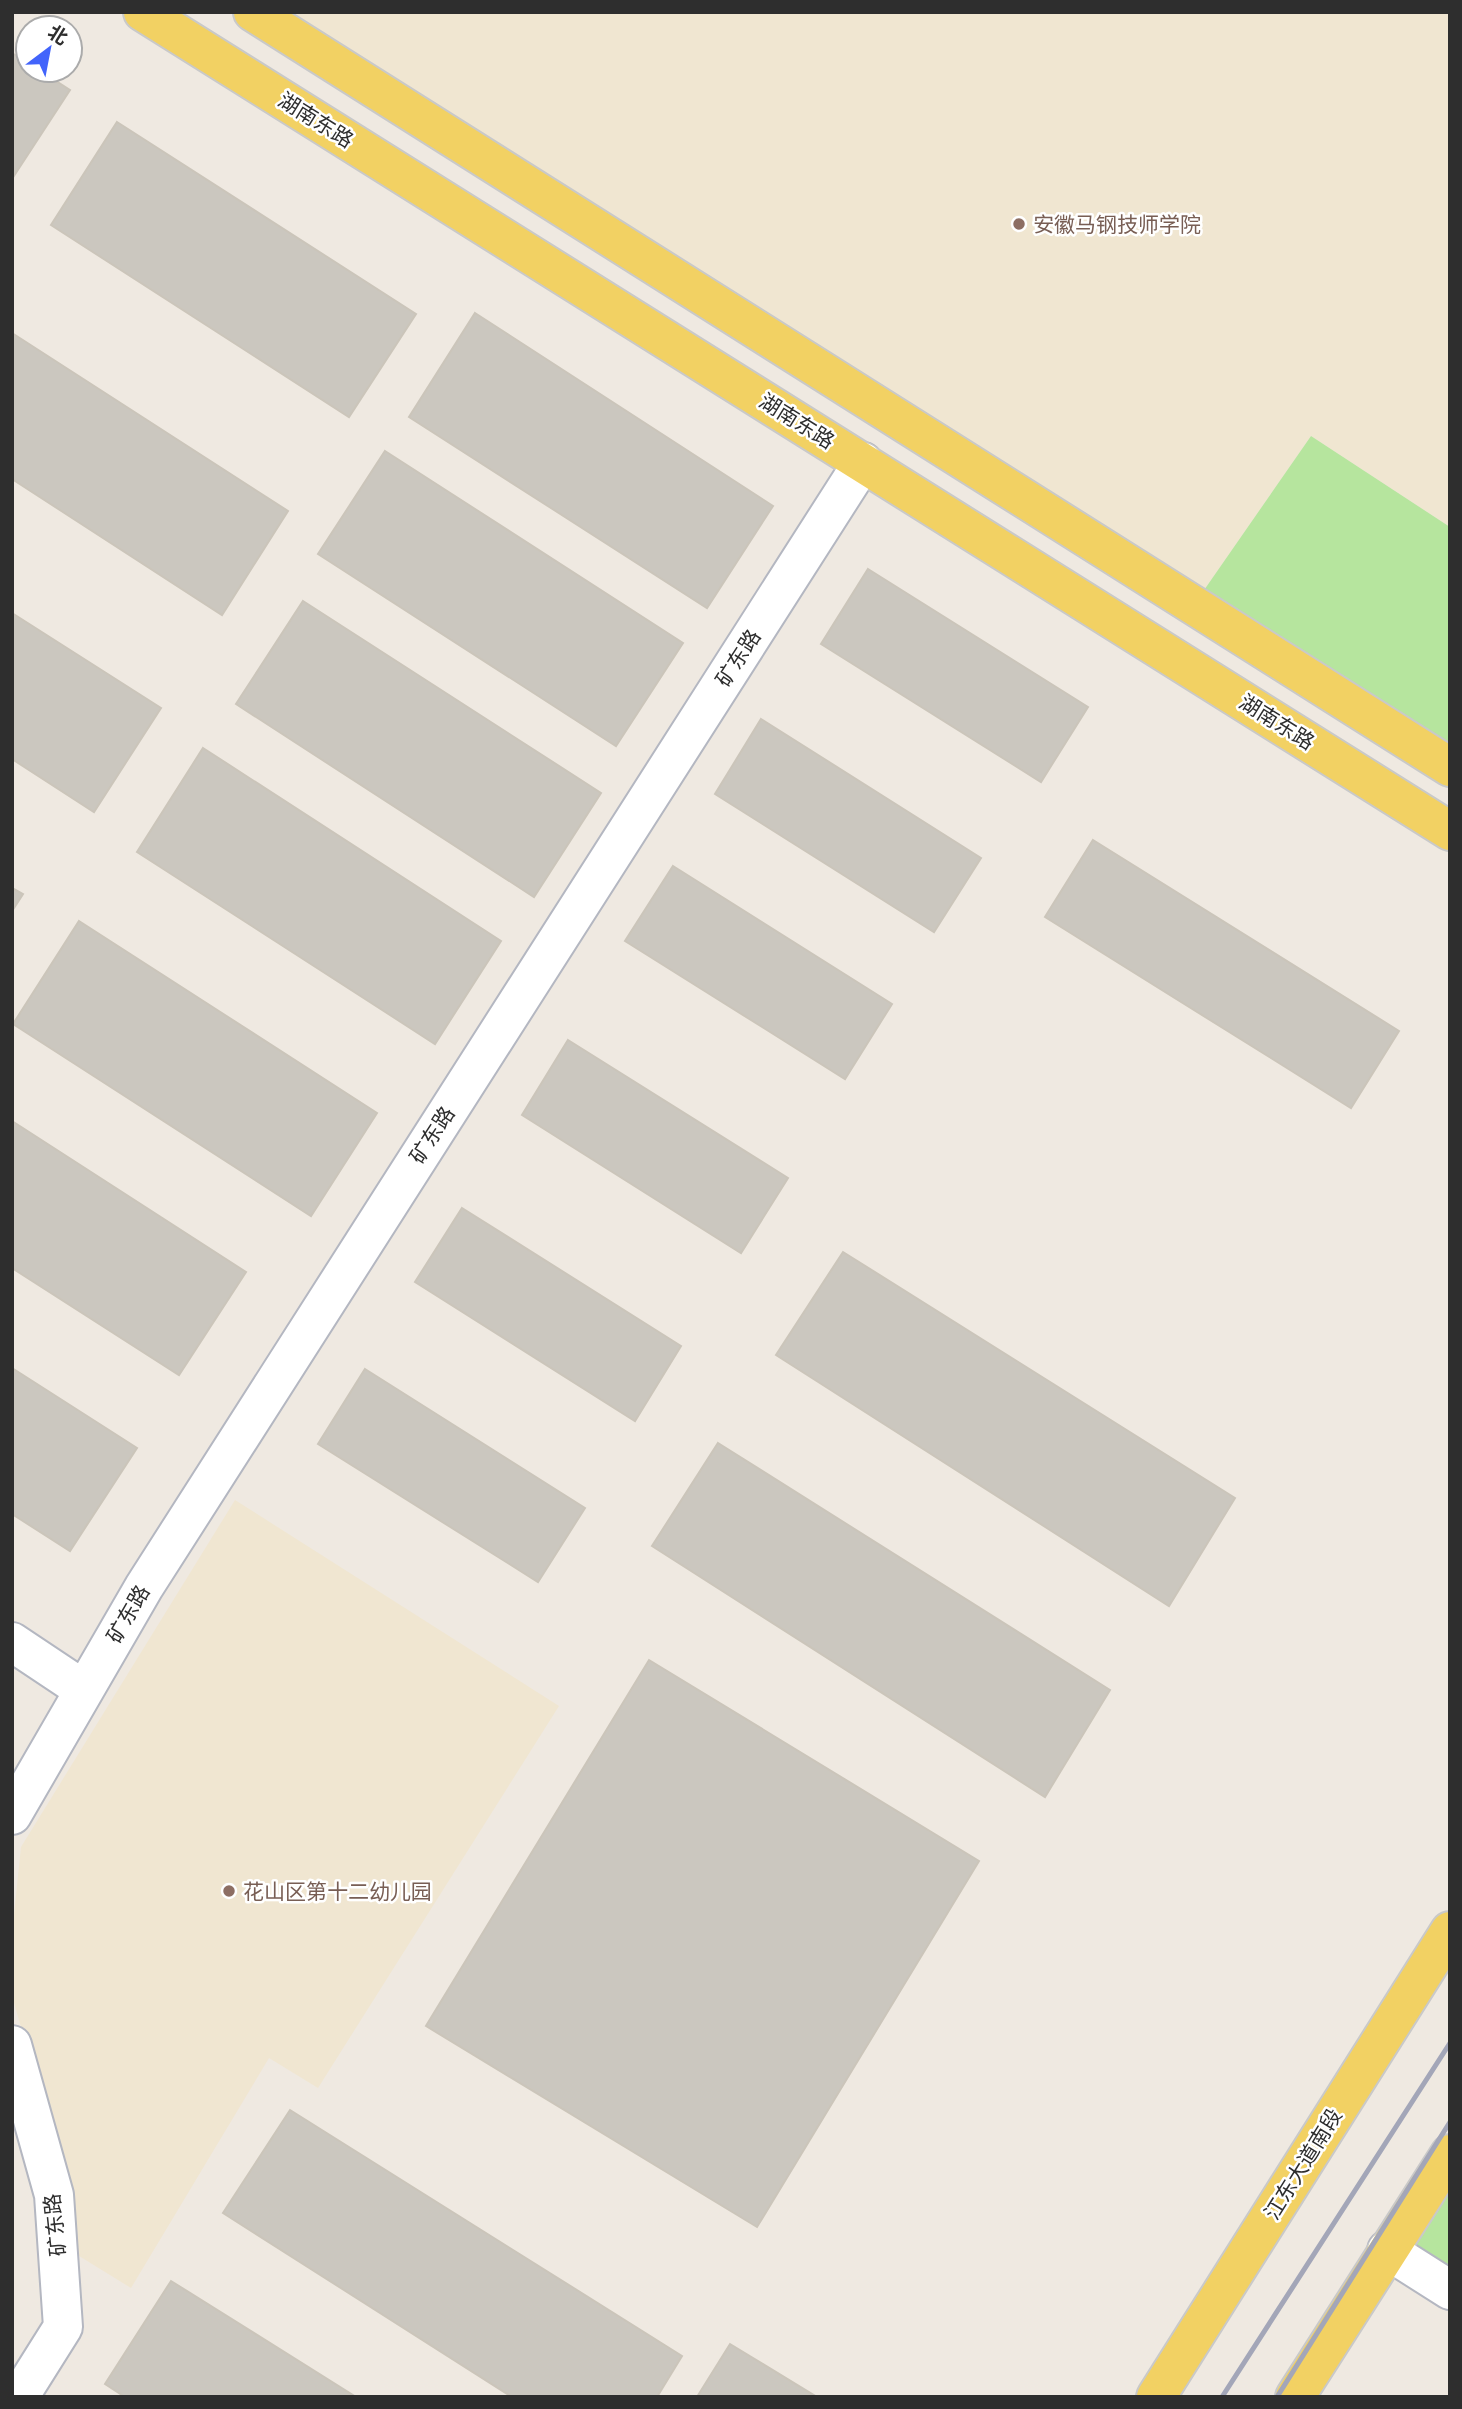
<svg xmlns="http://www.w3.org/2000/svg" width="1462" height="2409" font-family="'PT Sans','Noto Sans SC',sans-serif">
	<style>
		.education { fill: #f0e6d1 }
		.green { fill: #b6e59e }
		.building { fill: #cbc7bf; stroke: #cbc5ba; stroke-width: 2 }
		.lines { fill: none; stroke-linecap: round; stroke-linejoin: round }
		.minor-casing { stroke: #b4b7c1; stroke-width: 42 }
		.major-casing { stroke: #c9c9c9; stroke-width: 42 }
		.minor { stroke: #fff; stroke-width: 38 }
		.major { stroke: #f2d163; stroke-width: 38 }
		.rail { stroke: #a3a6b8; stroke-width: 5 }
		.education-dot { fill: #8d6e63; stroke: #fff; stroke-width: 2.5 }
		.labels { text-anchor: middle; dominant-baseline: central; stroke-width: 5; stroke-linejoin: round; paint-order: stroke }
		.street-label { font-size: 21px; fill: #2e2e2e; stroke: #fff }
		.education-label { font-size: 21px; fill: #785e54; stroke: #fff; text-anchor: start }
	</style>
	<rect width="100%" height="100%" fill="#efe9e1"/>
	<path class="education" d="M 254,12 L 1450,12 L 1450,527 L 1311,436 L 1193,606 Z
		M 235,1500 L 559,1706 L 318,2088 L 269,2058 L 131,2288 L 71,2251 L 69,2193 L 12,1996 L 12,1934 L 21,1847 Z"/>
	<path class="green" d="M 1311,436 L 1450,527 L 1450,763 L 1193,606 Z
		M 1450,2154 L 1450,2290 L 1387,2250 Z"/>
	<path class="building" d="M 12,53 L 28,63 L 28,70 L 39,70 L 70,90 L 12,179 Z
		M 117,122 L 416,314 L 349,417 L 51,225 Z
		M 475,313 L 773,506 L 707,608 L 409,417 Z
		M 12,333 L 288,511 L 222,615 L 12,479 Z
		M 385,451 L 683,643 L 616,746 L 318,554 Z
		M 868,569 L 1088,707 L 1041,782 L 821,644 Z
		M 303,601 L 601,793 L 534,897 L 236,704 Z
		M 12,613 L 161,708 L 94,812 L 12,759 Z
		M 761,719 L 981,858 L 934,932 L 715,794 Z
		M 203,748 L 501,941 L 435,1044 L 137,852 Z
		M 1093,840 L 1399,1031 L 1351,1108 L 1045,917 Z
		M 673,866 L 892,1004 L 845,1079 L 625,941 Z
		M 12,888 L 23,894 L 12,911 Z
		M 79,921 L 377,1113 L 311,1216 L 13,1024 Z
		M 568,1040 L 788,1178 L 741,1253 L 522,1115 Z
		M 12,1121 L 246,1272 L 179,1375 L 12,1268 Z
		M 462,1208 L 681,1346 L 635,1421 L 415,1282 Z
		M 843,1252 L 1235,1498 L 1169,1606 L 776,1355 Z
		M 12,1368 L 137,1448 L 70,1551 L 12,1514 Z
		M 365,1369 L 585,1508 L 538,1582 L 318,1444 Z
		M 718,1443 L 1110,1690 L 1045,1797 L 652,1546 Z
		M 649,1660 L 979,1861 L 757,2227 L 426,2026 Z
		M 290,2110 L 682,2356 L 657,2397 L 512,2397 L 223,2213 Z
		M 171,2281 L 356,2397 L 125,2397 L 105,2384 Z
		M 730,2344 L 817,2397 L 697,2397 Z"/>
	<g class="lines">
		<g class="minor-casing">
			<path id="minor" d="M 12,1642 L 84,1690
				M 12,1815 L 144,1587 L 863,462
				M 12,2045 L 54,2195 L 63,2327 L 19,2397
				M 1387,2250 L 1450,2290"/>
		</g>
		<g class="major-casing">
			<path id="major" d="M 143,12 L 1450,831
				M 253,12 L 1450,767
				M 1156,2397 L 1450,1931
				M 1295,2397 L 1450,2154"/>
		</g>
		<use href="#minor" class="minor"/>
		<use href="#major" class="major"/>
		<path class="rail" d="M 1222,2397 L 1450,2043
			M 1277,2397 L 1450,2122"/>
	</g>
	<g class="education-dot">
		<circle cx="1019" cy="224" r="7"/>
		<circle cx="229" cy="1891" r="7"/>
	</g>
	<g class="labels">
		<g class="street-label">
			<text transform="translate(316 120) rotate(32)">湖南东路</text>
			<text transform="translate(797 421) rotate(32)">湖南东路</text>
			<text transform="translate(738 658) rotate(-57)">矿东路</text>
			<text transform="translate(1277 722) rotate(32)">湖南东路</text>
			<text transform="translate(432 1135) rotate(-57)">矿东路</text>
			<text transform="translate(128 1614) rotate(-60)">矿东路</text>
			<text transform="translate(1303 2164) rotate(-58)">江东大道南段</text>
			<text transform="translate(55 2225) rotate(-96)">矿东路</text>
		</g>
		<g class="education-label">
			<text x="1033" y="224">安徽马钢技师学院</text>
			<text x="243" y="1891">花山区第十二幼儿园</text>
		</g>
	</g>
	<rect width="1462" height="2409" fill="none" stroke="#2e2e2e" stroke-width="28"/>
	<g transform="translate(49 49) rotate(32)"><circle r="33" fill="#ffffff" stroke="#ababab" stroke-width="2"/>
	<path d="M0-5L12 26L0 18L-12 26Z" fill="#4264fb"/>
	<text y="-10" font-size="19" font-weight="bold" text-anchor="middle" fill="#2e2e2e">北</text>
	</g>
</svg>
